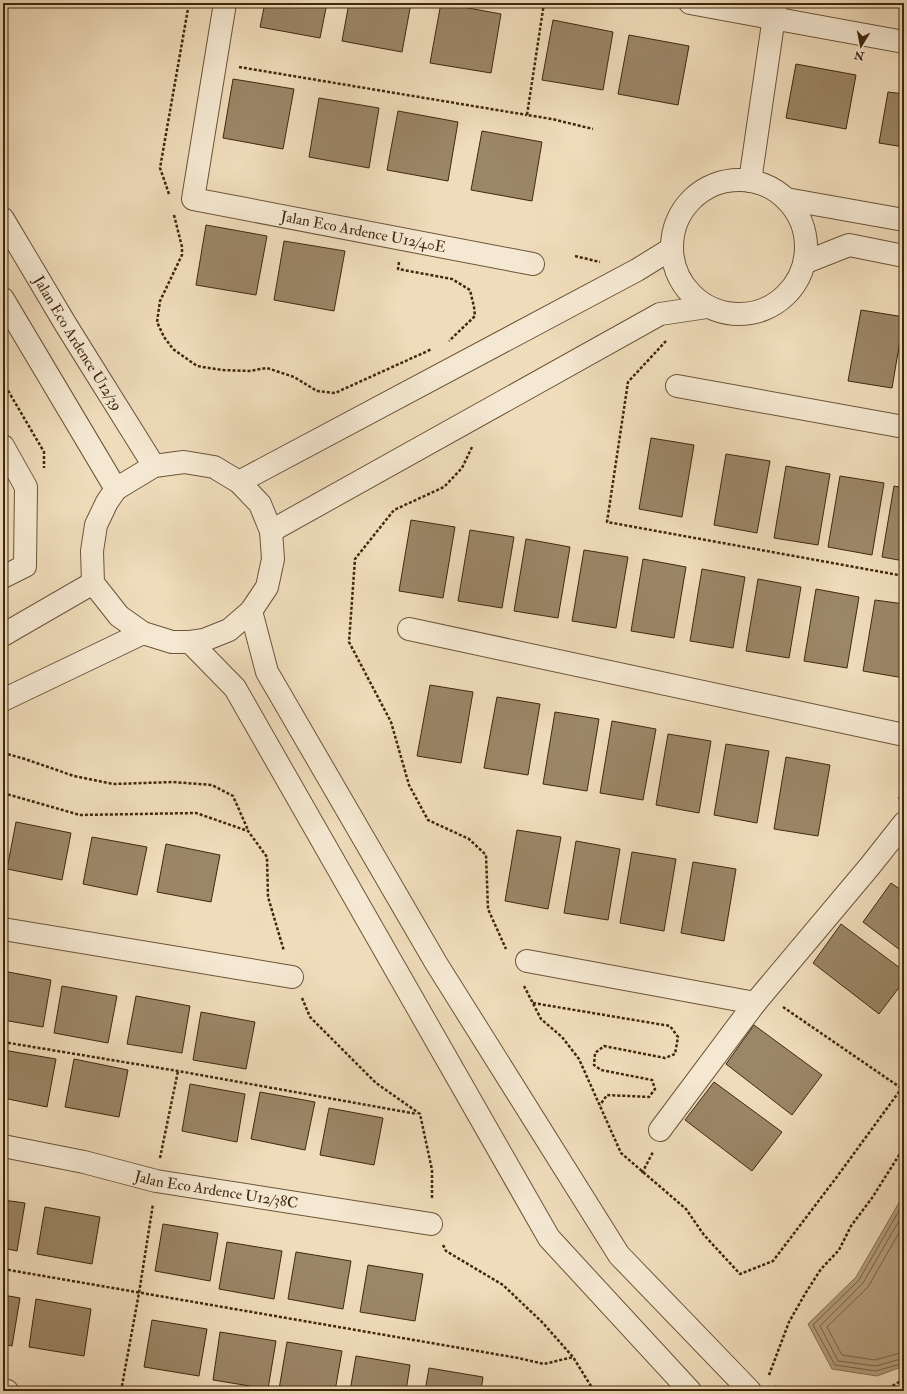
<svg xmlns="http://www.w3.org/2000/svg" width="907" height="1394" font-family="'IM FELL Double Pica',serif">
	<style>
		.water { fill: #b49f7f; stroke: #866f51 }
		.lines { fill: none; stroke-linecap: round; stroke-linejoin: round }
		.shore { stroke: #7a6446; stroke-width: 1 }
		.building { fill: #9b8667; stroke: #41280d }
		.street-casing { stroke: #6c5538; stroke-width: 24 }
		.path { stroke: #41280d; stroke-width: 2.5; stroke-dasharray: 3 2; stroke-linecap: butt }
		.street { stroke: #f5e8d2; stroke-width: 22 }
		.labels { text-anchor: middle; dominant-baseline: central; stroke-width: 4; stroke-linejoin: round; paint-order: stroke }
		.street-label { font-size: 15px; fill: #41280d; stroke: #f5e8d2 }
	</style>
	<rect width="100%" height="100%" fill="#efdcba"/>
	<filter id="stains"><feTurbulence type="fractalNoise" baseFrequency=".005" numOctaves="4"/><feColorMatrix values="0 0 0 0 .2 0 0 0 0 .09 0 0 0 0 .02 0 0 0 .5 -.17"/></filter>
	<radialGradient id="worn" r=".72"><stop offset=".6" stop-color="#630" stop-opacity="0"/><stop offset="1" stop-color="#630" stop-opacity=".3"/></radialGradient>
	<path class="water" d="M 904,1194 L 904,1366 L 877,1376 L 832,1369 L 808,1324 L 856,1277 Z"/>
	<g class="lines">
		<path class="shore" d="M 904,1202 L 859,1280 L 813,1325 L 835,1365 L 876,1371 L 904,1363
			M 904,1212 L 863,1283 L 820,1326 L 838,1361 L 876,1366 L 904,1358
			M 904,1224 L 868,1287 L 827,1327 L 842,1355 L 875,1360 L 904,1352"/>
	</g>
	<path class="building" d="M 265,3 L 327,3 L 320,38 L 260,27 Z
		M 349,3 L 411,3 L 402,52 L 342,41 Z
		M 441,3 L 501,14 L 491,73 L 430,63 Z
		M 553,20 L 613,32 L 603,90 L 542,80 Z
		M 629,35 L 689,46 L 678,105 L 618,94 Z
		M 796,64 L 856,75 L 846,129 L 786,118 Z
		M 233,79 L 294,89 L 283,149 L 223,138 Z
		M 888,92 L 904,94 L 904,147 L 879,143 Z
		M 319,98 L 379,108 L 369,168 L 309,157 Z
		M 398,111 L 458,122 L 448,181 L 387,170 Z
		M 482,131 L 542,142 L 532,201 L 471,190 Z
		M 206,225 L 267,236 L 256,295 L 196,285 Z
		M 284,241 L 345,251 L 334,311 L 274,300 Z
		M 861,310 L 904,317 L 892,388 L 848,381 Z
		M 651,438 L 694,445 L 682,517 L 639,509 Z
		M 726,454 L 770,461 L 757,533 L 714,525 Z
		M 786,466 L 830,474 L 818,545 L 774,538 Z
		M 840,476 L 884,483 L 872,555 L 828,547 Z
		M 894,486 L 904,488 L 904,561 L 882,557 Z
		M 411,520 L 455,527 L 443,598 L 399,591 Z
		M 470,530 L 514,537 L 502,608 L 458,601 Z
		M 526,539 L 570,547 L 558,618 L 514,611 Z
		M 584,550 L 628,557 L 616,628 L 572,621 Z
		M 643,559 L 686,567 L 674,638 L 631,631 Z
		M 702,569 L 745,577 L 733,648 L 690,641 Z
		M 758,579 L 801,587 L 789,658 L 746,651 Z
		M 816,589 L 859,597 L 847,668 L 804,661 Z
		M 875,600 L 904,604 L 904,678 L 863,671 Z
		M 430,685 L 473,692 L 461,763 L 417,756 Z
		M 497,697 L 540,704 L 528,775 L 484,768 Z
		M 555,712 L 599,719 L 587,791 L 543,784 Z
		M 612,721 L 656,729 L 643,800 L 600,793 Z
		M 668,734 L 711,741 L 699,813 L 656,805 Z
		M 726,744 L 769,751 L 757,823 L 714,815 Z
		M 786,757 L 830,765 L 818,836 L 774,829 Z
		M 16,822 L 71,833 L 62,880 L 7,869 Z
		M 517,830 L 561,837 L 548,909 L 505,901 Z
		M 92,837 L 147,847 L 137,895 L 83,884 Z
		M 576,841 L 620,849 L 608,920 L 564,913 Z
		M 166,844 L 220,855 L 211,902 L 157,892 Z
		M 632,852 L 676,859 L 664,931 L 620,923 Z
		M 693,862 L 736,869 L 724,941 L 681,933 Z
		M 891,883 L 904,892 L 904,953 L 863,922 Z
		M 841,924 L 904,971 L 904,981 L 879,1014 L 813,963 Z
		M 3,971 L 51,980 L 43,1027 L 3,1020 Z
		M 62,986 L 117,996 L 108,1043 L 54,1033 Z
		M 136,996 L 190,1006 L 182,1053 L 127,1044 Z
		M 201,1012 L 255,1022 L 246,1069 L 193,1060 Z
		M 754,1025 L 822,1075 L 792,1115 L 726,1064 Z
		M 3,1050 L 56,1059 L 47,1107 L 3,1098 Z
		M 74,1059 L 128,1070 L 119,1117 L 65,1107 Z
		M 714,1082 L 782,1132 L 752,1171 L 685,1120 Z
		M 190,1084 L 245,1094 L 237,1142 L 182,1131 Z
		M 260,1092 L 315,1102 L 305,1150 L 251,1139 Z
		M 329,1108 L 383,1118 L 374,1165 L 320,1155 Z
		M 3,1200 L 25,1203 L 17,1251 L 3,1248 Z
		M 45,1207 L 100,1217 L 92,1264 L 37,1254 Z
		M 163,1224 L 218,1233 L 210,1281 L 155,1271 Z
		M 227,1242 L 282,1251 L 274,1299 L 219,1289 Z
		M 296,1252 L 351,1261 L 343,1309 L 288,1299 Z
		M 368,1265 L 423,1274 L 415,1321 L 360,1312 Z
		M 3,1295 L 20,1298 L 12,1346 L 3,1344 Z
		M 36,1299 L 91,1309 L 84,1356 L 29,1347 Z
		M 152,1320 L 207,1329 L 199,1376 L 144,1367 Z
		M 220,1332 L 276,1341 L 268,1389 L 213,1380 Z
		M 287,1342 L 342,1351 L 335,1391 L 291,1391 L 279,1389 Z
		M 356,1356 L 410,1365 L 406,1391 L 350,1391 Z
		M 429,1368 L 483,1377 L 481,1391 L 425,1391 Z"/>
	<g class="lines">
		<g class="street-casing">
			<g id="street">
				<path id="s1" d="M 225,3 L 193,199 L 533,264"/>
				<path d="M 690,3 L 904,42"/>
				<circle cx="739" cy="247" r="67"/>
				<path d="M 750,181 L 776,3"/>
				<path d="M 786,199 L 904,220"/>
				<path id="s2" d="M 3,219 L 66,325 L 154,466"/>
				<path d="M 806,262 L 849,245 L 904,256"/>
				<path d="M 3,299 L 116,489"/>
				<path d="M 677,386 L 904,427"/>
				<path d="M 3,446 L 26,487 L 25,566 L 3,577"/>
				<path d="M 184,462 L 214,467 L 239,482 L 260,504 L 271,531 L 273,559 L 267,587 L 251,611 L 229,630 L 204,640 L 190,642 L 172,642 L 143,633 L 119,616 L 93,583 L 92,551 L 96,525 L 107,502 L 116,489 L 154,466 Z"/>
				<path d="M 239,482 L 637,270 L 671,249"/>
				<path d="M 271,531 L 660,314 L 707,307"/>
				<path d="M 251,611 L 267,672 L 436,963 L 619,1255 L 750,1391"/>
				<path d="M 409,629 L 904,735"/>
				<path d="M 3,635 L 93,583"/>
				<path d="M 190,642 L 235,688 L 549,1238 L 690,1391"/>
				<path d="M 3,700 L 143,633"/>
				<path d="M 3,929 L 292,977"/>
				<path d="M 527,961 L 755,1003"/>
				<path d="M 660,1130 L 755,1003 L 870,866 L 904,823"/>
				<path id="s3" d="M 3,1146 L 84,1162 L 156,1181 L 431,1224"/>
				<path d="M 3,1390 L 7,1391"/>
			</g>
		</g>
		<path class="path" d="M 544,3 L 527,115 L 552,119 L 593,129
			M 239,67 L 527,115
			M 169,194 L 160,168 L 189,3
			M 174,215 L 182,247 L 182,255 L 160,301 L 157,322 L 164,337 L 173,349 L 197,366 L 222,370 L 249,371 L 267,368 L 294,377 L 317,391 L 335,393 L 432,349
			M 575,256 L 600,262
			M 399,262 L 398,269 L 452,279 L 470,290 L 474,307 L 475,316 L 449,341
			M 666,341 L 628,382 L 607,522 L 904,576
			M 3,382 L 44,452 L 44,468
			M 472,447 L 462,468 L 444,487 L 394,510 L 355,559 L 349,642 L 391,722 L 409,785 L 428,820 L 469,839 L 486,855 L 488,909 L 506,949
			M 3,755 L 7,754 L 25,759 L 74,776 L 113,784 L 173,782 L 212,785 L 233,796 L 248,830
			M 3,793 L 80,815 L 196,813 L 248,831 L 267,857 L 268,897 L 284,951
			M 899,799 L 904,792
			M 524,986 L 541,1019 L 562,1037 L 579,1059 L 621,1153 L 686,1209 L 704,1235 L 740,1274 L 773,1261 L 836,1178 L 904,1085
			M 302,998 L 310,1017 L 376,1083 L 420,1114 L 432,1170 L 432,1199
			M 533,1003 L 670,1026 L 678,1037 L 675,1054 L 665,1058 L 604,1046 L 595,1053 L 594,1065 L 601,1070 L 652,1080 L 655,1089 L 649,1097 L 607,1095 L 600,1105
			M 783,1007 L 901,1088
			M 3,1042 L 178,1071 L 417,1114
			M 160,1158 L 178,1071
			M 642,1173 L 653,1152
			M 443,1245 L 446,1251 L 503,1285 L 543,1323 L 573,1357 L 594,1391
			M 3,1269 L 518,1358 L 544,1364 L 573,1357
			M 769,1375 L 789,1322 L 805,1294 L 821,1269 L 839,1250 L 851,1226 L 872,1198 L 901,1152 L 904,1149
			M 774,1386 L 778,1391
			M 121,1391 L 139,1293 L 153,1204
			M 884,1391 L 904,1379"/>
		<use href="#street" class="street"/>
	</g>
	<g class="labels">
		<g class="street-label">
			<text stroke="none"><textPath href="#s1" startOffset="372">Jalan Eco Ardence U12/40E</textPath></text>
			<text stroke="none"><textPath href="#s2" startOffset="145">Jalan Eco Ardence U12/39</textPath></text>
			<text stroke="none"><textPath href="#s3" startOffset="218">Jalan Eco Ardence U12/38C</textPath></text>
		</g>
	</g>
	<rect width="907" height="1394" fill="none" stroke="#efdcba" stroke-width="16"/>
	<rect x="4" y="4" width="899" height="1386" fill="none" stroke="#41280d" stroke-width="2"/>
	<rect x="8" y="8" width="891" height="1378" fill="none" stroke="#41280d"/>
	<g transform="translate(861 46) rotate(190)" stroke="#f5e8d2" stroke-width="3" paint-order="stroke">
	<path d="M0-3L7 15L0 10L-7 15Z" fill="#41280d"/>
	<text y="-6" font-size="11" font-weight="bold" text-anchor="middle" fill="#41280d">N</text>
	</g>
	<rect width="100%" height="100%" filter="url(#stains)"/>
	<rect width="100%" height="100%" fill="url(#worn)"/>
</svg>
